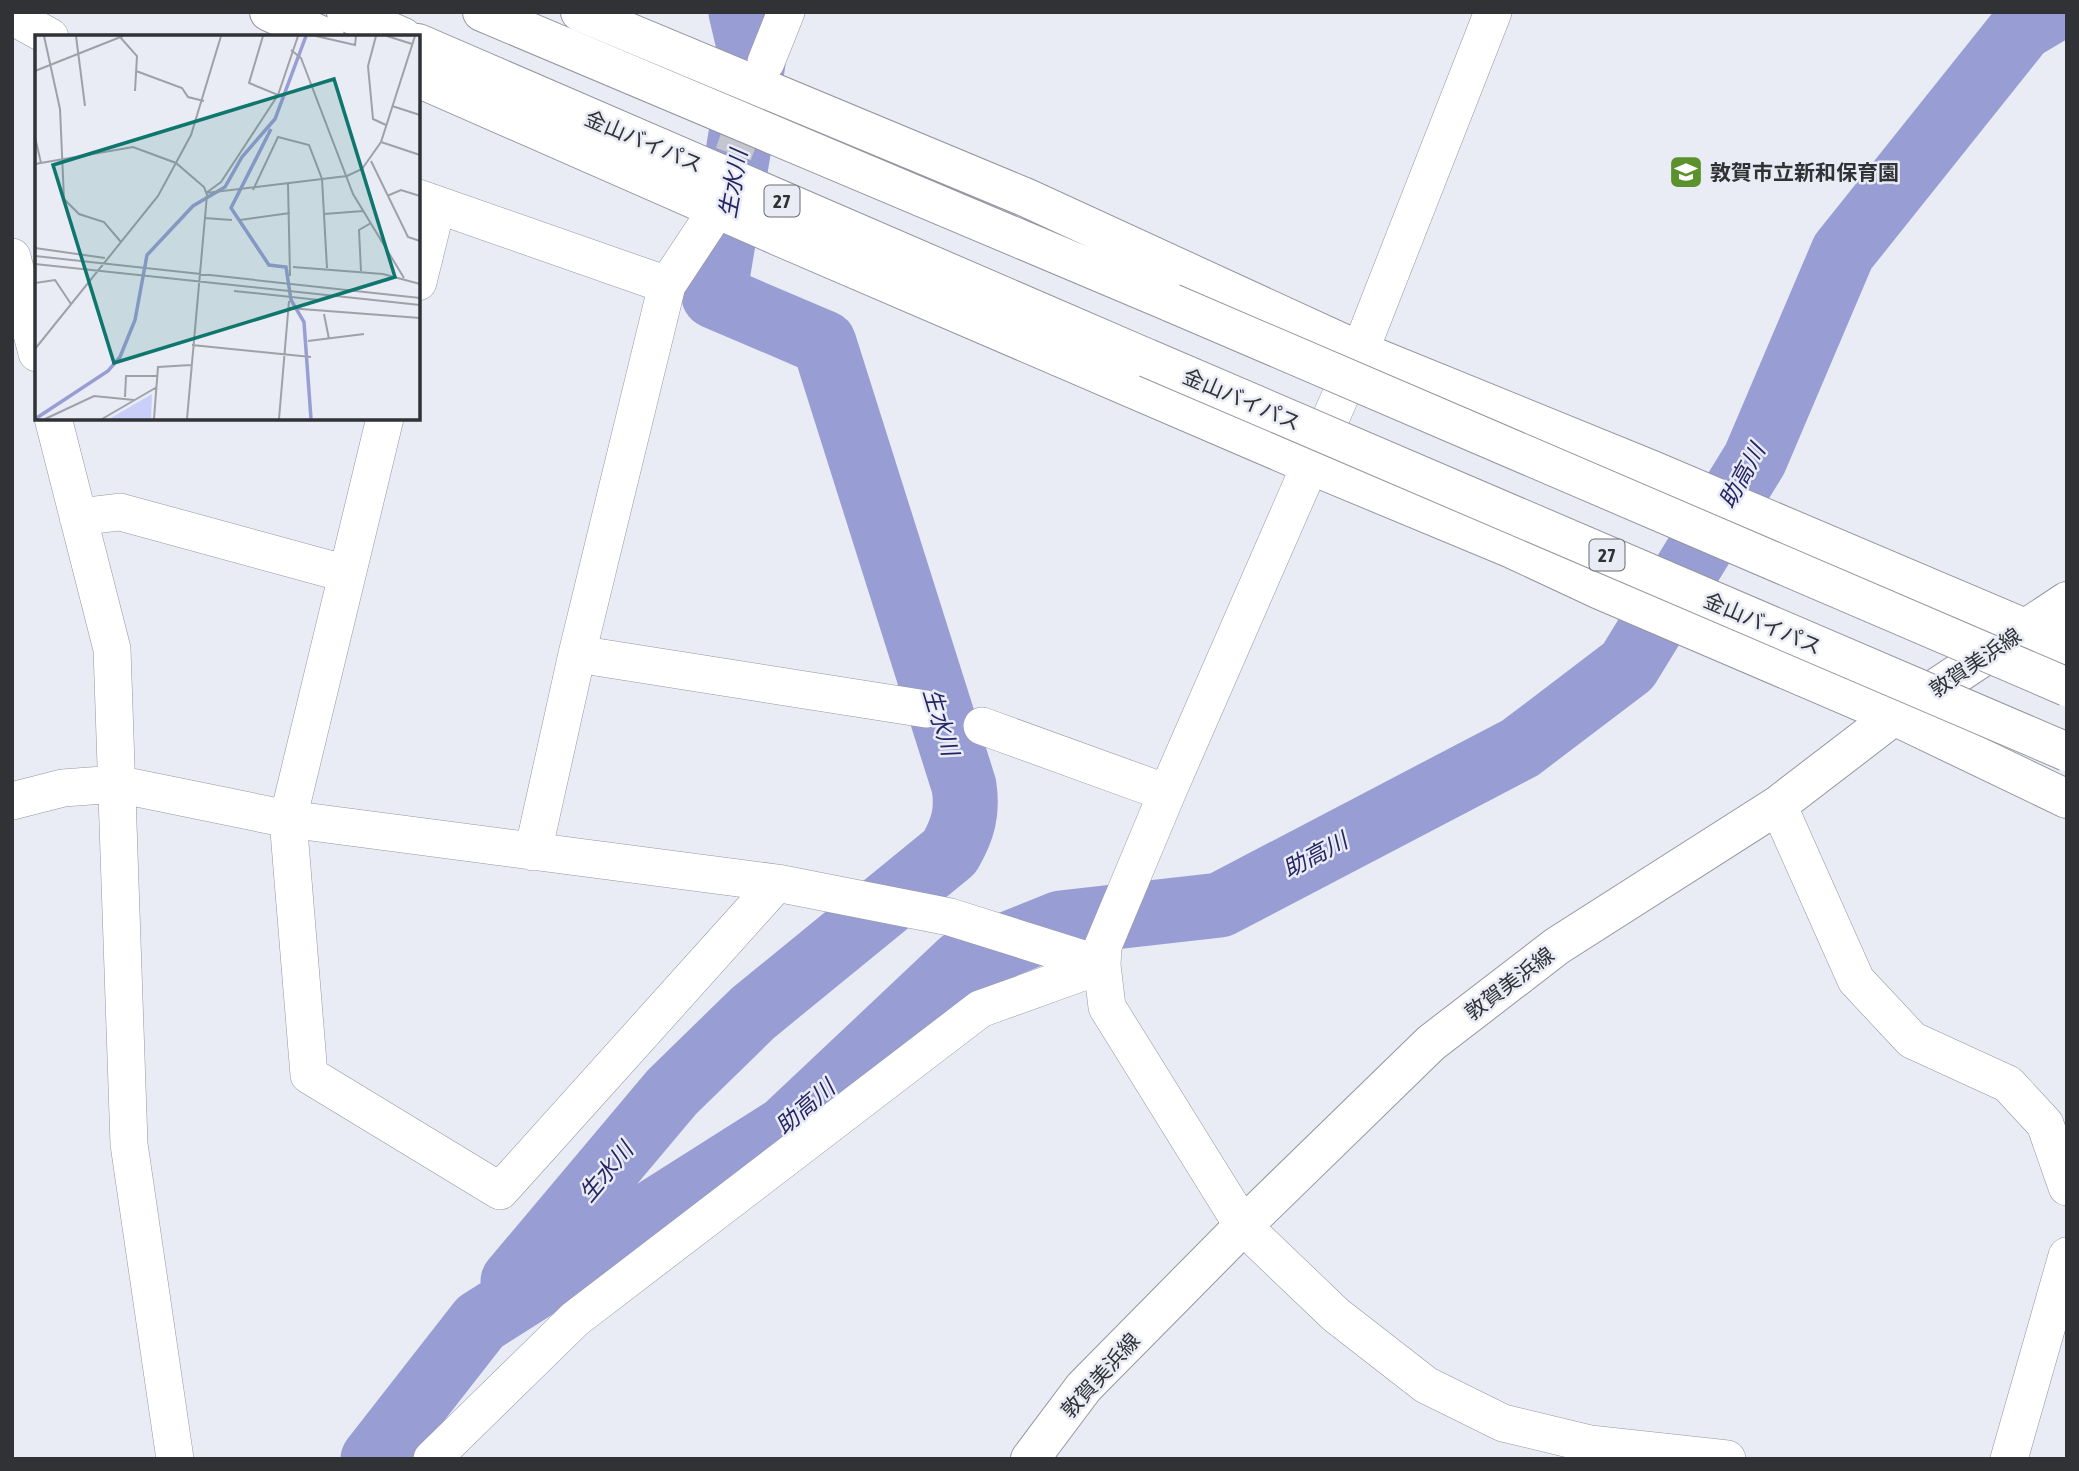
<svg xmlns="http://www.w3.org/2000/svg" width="2079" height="1471" font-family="'Asap Condensed','Noto Sans JP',sans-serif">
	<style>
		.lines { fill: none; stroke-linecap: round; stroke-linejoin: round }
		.river { stroke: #989ed3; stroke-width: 65 }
		.minor-tunnel { stroke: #c4c6cf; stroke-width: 37; stroke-dasharray: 37 18; stroke-linecap: butt }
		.minor-casing { stroke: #9596a0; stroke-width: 38 }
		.major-casing { stroke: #9596a0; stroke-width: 40 }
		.highway-casing { stroke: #9596a0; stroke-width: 40 }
		.minor { stroke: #fff; stroke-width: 37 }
		.major { stroke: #fff; stroke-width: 38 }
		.highway { stroke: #fff; stroke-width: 38 }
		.highway-bridge-casing { stroke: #9596a0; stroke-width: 40; stroke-linecap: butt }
		.highway-bridge { stroke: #fff; stroke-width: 38 }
		.labels { text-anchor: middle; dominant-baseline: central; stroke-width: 5; stroke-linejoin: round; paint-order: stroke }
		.shield { fill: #e9ebf5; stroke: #686a6f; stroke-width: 2 }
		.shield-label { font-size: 19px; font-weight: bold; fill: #313236 }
		.street-label { font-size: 21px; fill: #313236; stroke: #e9ebf5 }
		.poi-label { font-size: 21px; font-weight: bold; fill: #313236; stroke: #e9ebf5; text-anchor: start }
		.water-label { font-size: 23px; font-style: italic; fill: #262563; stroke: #e9ebf5 }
		.inset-river { fill: none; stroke: #989ed3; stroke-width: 3.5 }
		.inset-road { fill: none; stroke: #9fa1a9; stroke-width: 2 }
		.view { fill: #0f766e; fill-opacity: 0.15; stroke: #0f766e; stroke-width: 3.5 }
		.inset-edge { fill: none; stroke: #313236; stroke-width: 3.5 }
	</style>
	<rect width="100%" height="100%" fill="#e9ebf5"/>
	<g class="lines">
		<path class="river" d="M 513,1281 L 672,1092 L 753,1013 L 950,852 C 963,829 968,812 964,786 L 824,343 L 714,296 L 753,63 L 741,12
			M 373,1459 L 480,1322 L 786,1128 L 961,963 L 1061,923 L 1220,905 L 1520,748 L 1628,666 L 1755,459 L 1843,252 L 2022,28 L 2049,12"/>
		<path class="minor-tunnel" d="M 715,206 L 755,93"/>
		<g class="minor-casing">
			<path id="minor" d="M 1493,12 L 1360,351 L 1167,793 L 1103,946 L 1102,965 L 1107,1007 L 1243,1226 L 1336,1315 L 1426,1385 L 1503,1423 L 1590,1444 L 1727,1459
				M 12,16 L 50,37
				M 766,62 L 786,12
				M 418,198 L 667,285
				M 12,257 L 37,353
				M 418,282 L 437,205
				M 53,418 L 112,649 L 129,1144 L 175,1459
				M 385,418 L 288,819 L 309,1075 L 500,1191 L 777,883
				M 78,517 L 120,512 L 347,574
				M 577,654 L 926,709
				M 982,726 L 1167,793
				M 12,801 L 63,788 L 117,784 L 288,819 L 777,883 L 950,917 L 1102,965
				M 1778,805 L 1856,980 L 1912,1040 L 2008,1084 L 2045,1124 L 2067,1187
				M 533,852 L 577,654 L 667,285 L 708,223
				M 432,1459 L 575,1319 L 980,1009 L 1102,965
				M 2009,1459 L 2067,1256"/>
		</g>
		<g class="major-casing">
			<path id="major" d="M 1030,1459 L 1084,1387 L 1243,1226 L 1431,1043 L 1557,946 L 1778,805 L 1894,716 L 2067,601"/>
		</g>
		<g class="highway-casing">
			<path id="highway" d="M 269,12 L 325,37
				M 346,12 L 403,37
				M 482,12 L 1172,303
				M 580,12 L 1027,198 L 1360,351 L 1650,469 L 2067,646
				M 418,43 L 1147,358
				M 418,78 L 780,237 L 1310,465 L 1512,549 L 1600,590 L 1894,716 L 2067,799"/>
		</g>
		<use href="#minor" class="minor"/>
		<use href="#major" class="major"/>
		<use href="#highway" class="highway"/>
		<g class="highway-bridge-casing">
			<path id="highway-bridge" d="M 1172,303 L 2067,687
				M 1147,358 L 2067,752"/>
		</g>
		<use href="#highway-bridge" class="highway-bridge"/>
	</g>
	<defs>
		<g id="school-square" transform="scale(1.75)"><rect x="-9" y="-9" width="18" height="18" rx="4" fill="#5c922c" stroke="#e9ebf5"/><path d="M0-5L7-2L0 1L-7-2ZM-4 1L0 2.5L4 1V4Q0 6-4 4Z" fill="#fff"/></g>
	</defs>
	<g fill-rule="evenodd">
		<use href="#school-square" x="1686" y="172"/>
	</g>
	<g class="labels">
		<g class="shield">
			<rect x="764.5" y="185.5" width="35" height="31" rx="5"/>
			<rect x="1589.5" y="539.5" width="35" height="31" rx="5"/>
		</g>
		<g class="shield-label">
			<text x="782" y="201">27</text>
			<text x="1607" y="555">27</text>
		</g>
		<g class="street-label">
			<text transform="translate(644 141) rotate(23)">金山バイパス</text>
			<text transform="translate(1242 399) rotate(23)">金山バイパス</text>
			<text transform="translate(1763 623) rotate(23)">金山バイパス</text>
			<text transform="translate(1975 662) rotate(-34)">敦賀美浜線</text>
			<text transform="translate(1509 983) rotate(-37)">敦賀美浜線</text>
			<text transform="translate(1100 1375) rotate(-48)">敦賀美浜線</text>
		</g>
		<g class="poi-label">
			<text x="1710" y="172">敦賀市立新和保育園</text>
		</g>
		<g class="water-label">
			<text transform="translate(733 184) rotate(-80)">生水川</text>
			<text transform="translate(1742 476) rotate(-61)">助高川</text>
			<text transform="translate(941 722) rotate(73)">生水川</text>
			<text transform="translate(1315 855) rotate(-28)">助高川</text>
			<text transform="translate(805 1107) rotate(-41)">助高川</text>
			<text transform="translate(606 1172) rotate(-50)">生水川</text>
		</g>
	</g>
	<g transform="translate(35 35)">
		<rect width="385" height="385" fill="#e9ebf5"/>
		<path d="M 117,359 L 116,384 L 76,384 L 76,383 Z" fill="#c9cff9"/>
		<path class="inset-river" d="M 236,94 L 196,173 L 234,230 L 251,232 L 256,265 L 269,287 L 276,384M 0,384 L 73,336 L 85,322 L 100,285 L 112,220 L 158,171 L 190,152 L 207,122 L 240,84 L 271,1"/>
		<path class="inset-road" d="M 9,1 L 25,74 L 29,164 L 44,179 L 69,187 L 86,207M 41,1 L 50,71M 228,1 L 214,48 L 243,60 L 263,1M 281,1 L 320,10 L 321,1M 341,1 L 333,31 L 338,84 L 351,90M 352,1 L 377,9M 85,2 L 102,21 L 100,56M 256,15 L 266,23 L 318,159 L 369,243M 0,36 L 88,1M 101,36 L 147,53 L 153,62 L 169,66M 357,71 L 385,80M 0,102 L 6,128M 346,107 L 385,120M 336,126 L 373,202 L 385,206M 0,129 L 98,112 L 141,128 L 169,152 L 172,160 L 152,384M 253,149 L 255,241M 218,155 L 243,102 L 274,110 L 287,144 L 292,233M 171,158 L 312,141 L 327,134 L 346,107 L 380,1M 171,158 L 186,147 L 243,60M 352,161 L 366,155 L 385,161M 289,179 L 328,176M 169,183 L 197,185M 205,185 L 255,178M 0,213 L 70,223M 0,221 L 385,263M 0,229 L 385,270M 258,232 L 348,239 L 385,249M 326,236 L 324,195 L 336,188M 0,248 L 20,245 L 36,269M 199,256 L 284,265M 253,273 L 385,283M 289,279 L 294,304M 273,306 L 329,299M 157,310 L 276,322M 0,314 L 123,161 L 156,100 L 186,1M 90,362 L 91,341 L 122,341M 10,384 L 59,361 L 99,365M 67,384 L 122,352M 119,384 L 123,332 L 156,330M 244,384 L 254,266"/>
		<path class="view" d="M 299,44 L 360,242 L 79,328 L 18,130 Z"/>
		<rect width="385" height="385" class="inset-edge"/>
	</g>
	<rect width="2079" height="1471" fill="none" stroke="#313236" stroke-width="28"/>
</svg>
